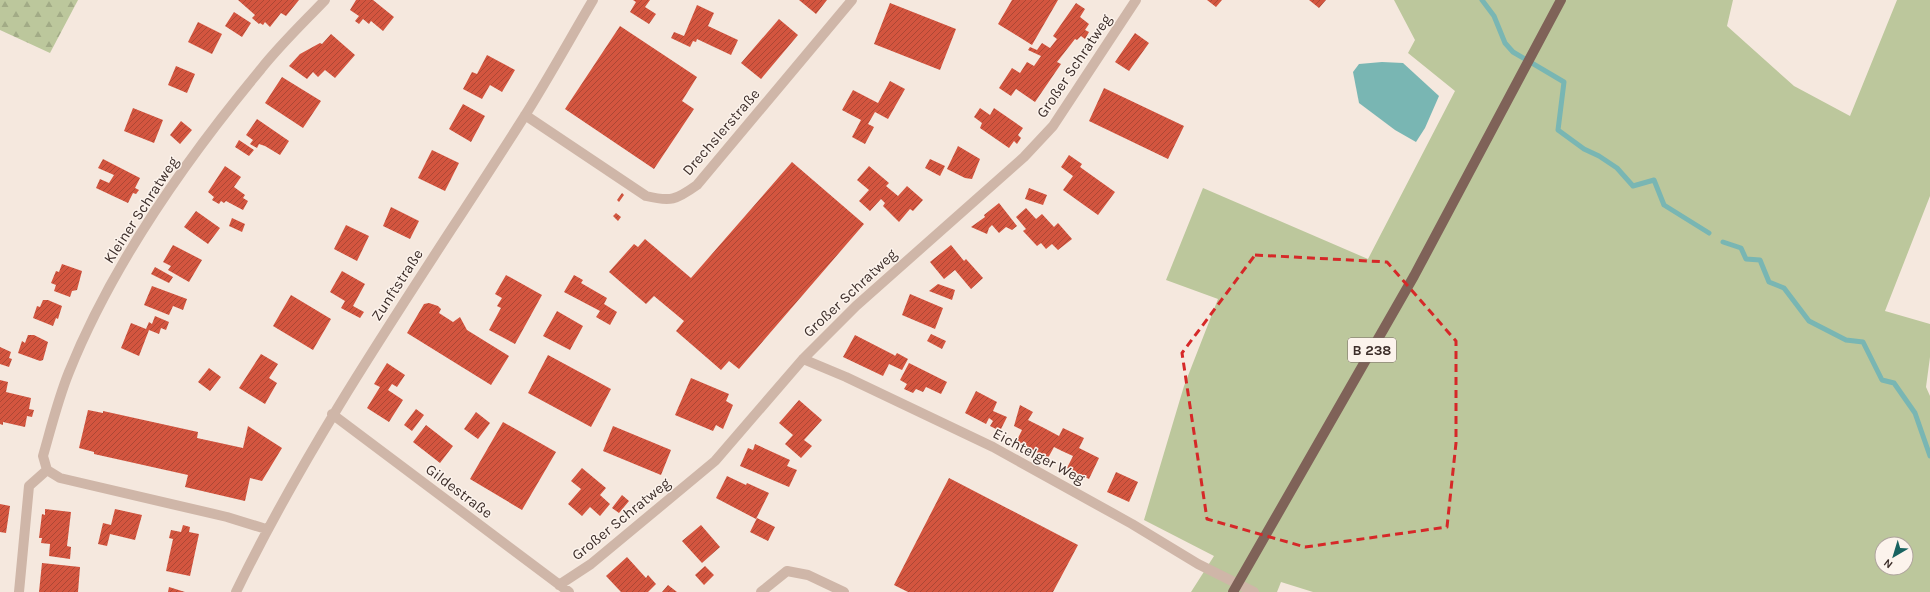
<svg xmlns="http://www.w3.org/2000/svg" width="1930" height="592" font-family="Karla,sans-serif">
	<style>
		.grass { fill: #bcc79c; fill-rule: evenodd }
		.forest { fill: url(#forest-firs) }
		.water { fill: #79b6b3 }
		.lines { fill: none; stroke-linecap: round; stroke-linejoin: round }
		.stream { stroke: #79b6b3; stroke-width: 5 }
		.building { fill: url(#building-hatch) }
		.minor { stroke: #cfb6a8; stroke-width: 10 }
		.major { stroke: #7f6258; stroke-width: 10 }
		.marked { fill: none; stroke: #d62828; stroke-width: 3; stroke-dasharray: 8 5; stroke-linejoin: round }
		.labels { text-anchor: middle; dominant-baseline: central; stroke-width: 3; stroke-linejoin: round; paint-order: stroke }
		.shield { fill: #fcf3ec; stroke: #766864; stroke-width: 1 }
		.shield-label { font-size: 14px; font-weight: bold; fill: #3c2d29 }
		.street-label { font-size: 15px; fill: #3c2d29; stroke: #fcf3ec }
	</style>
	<defs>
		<pattern id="forest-firs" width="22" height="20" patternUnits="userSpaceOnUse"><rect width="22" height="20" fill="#bcc79c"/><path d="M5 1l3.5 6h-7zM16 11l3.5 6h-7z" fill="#a2ab86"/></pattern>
		<pattern id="building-hatch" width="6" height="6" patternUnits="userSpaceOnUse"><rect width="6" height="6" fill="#d3553f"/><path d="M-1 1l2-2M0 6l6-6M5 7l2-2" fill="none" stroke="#ac4735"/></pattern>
	</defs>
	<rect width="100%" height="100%" fill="#f5e8de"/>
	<path class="grass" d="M 1394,0 L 1733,0 L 1727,26 L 1794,86 L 1850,116 L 1897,0 L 1930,0 L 1930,196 L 1885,311 L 1930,324 L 1930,357 L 1926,387 L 1930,396 L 1930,592 L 1313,592 L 1281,582 L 1277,592 L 1191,592 L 1214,556 L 1144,520 L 1184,386 L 1218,299 L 1166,280 L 1203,188 L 1368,259 L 1455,91 L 1408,53 L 1415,40 ZM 1882,544 L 1906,544 L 1906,568 L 1882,568 Z"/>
	<path class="forest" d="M 0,0 L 78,0 L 50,53 L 0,30 Z"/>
	<path class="water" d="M 1382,62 L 1403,63 L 1439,96 L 1425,128 L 1416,142 L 1395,130 L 1359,103 L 1353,72 L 1359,64 Z"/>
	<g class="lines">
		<path class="stream" d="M 1482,0 L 1494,16 L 1505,43 L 1513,52 L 1564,82 L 1558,130 L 1584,149 L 1599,156 L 1617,168 L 1633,186 L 1654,180 L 1664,205 L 1709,233
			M 1723,242 L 1741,248 L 1746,259 L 1760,260 L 1769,282 L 1784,288 L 1809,321 L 1846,340 L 1863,342 L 1882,380 L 1894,383 L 1915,413 L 1930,456"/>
	</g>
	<path class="building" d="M 238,0 L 299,0 L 286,16 L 281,13 L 270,27 L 265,22 L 263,25 L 260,23 L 259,24 L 252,18 L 255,15 Z
		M 356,0 L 373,0 L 394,17 L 383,31 L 371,21 L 369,24 L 363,19 L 359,24 L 355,21 L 359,16 L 350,10 Z
		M 633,0 L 650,0 L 645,7 L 656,14 L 649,24 L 630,12 L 636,2 Z
		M 799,0 L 827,0 L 816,14 Z
		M 1012,0 L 1058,0 L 1032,45 L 998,24 Z
		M 1207,0 L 1222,0 L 1216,7 Z
		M 1309,0 L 1326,0 L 1319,8 Z
		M 890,3 L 956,29 L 940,70 L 874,44 Z
		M 1076,3 L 1085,9 L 1080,17 L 1089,24 L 1085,30 L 1089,32 L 1085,39 L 1081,36 L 1077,40 L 1075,39 L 1057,62 L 1061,64 L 1035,102 L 1016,89 L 1011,96 L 999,88 L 1012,68 L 1020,73 L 1027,62 L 1034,66 L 1041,56 L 1028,50 L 1030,47 L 1037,50 L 1042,43 L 1050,48 L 1057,39 L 1053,36 Z
		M 697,5 L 714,13 L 708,26 L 738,40 L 731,55 L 697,39 L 696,42 L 693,41 L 690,47 L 671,38 L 674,32 L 684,36 Z
		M 234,12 L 251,23 L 242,37 L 225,26 Z
		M 779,19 L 798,35 L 761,79 L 741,63 Z
		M 198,22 L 222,34 L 212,54 L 188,42 Z
		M 620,26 L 697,77 L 682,101 L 694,109 L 654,169 L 565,109 Z
		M 1135,33 L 1149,43 L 1129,71 L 1115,62 Z
		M 331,34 L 355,55 L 335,78 L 325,70 L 318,77 L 313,72 L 307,79 L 289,66 L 300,54 L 320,43 L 322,44 Z
		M 487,55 L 515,70 L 502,92 L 490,85 L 482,99 L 463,89 L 472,72 L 477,74 Z
		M 176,66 L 195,74 L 187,93 L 168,85 Z
		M 282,77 L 321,101 L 303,128 L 265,103 Z
		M 890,81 L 905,89 L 888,119 L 875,112 L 868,124 L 874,127 L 865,144 L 852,137 L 861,120 L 842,110 L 853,90 L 878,103 Z
		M 1104,88 L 1184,126 L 1168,159 L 1089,121 Z
		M 463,104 L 485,116 L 471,142 L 449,129 Z
		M 133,108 L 163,120 L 154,143 L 124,131 Z
		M 980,108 L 990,115 L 994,108 L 1023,128 L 1018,135 L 1021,138 L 1017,144 L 1014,141 L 1009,148 L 980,128 L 982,123 L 974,117 Z
		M 257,119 L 289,141 L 280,155 L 265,146 L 259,144 L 257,148 L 250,144 L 253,140 L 246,135 Z
		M 181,121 L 192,130 L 180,144 L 170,135 Z
		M 239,140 L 254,150 L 249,156 L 235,147 Z
		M 958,146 L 980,159 L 972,179 L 965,178 L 947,169 Z
		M 432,150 L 459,163 L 445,191 L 418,178 Z
		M 1069,155 L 1082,164 L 1080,167 L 1115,192 L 1098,215 L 1063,190 L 1073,176 L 1061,167 Z
		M 103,159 L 140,178 L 135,188 L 139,190 L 136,194 L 133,193 L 128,203 L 96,188 L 100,179 L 109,183 L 114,175 L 98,168 Z
		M 930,159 L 945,166 L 940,176 L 925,168 Z
		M 792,162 L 864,224 L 739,369 L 729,361 L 721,370 L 676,331 L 684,321 L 654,296 L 646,304 L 609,272 L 634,244 L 638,247 L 645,239 L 691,278 Z
		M 225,166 L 241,177 L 234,187 L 245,195 L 243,198 L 248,201 L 243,210 L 226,201 L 224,203 L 221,201 L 219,204 L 212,200 L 214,197 L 208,192 Z
		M 869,166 L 889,183 L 886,186 L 898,196 L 907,186 L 923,200 L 913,211 L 910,209 L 899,222 L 883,206 L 885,203 L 881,199 L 870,211 L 859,201 L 869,190 L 857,180 Z
		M 1029,188 L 1047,195 L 1043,205 L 1025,199 Z
		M 622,193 L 624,195 L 619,202 L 617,200 Z
		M 999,203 L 1017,226 L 1012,230 L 1006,227 L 999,233 L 992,225 L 989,228 L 987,234 L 971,227 L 985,217 L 984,215 Z
		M 391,207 L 419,221 L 410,239 L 383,226 Z
		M 1026,208 L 1036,219 L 1042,214 L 1054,227 L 1058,223 L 1072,239 L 1058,250 L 1052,244 L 1046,249 L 1041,243 L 1037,246 L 1023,231 L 1026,229 L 1016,217 Z
		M 196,211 L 220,228 L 208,244 L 184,227 Z
		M 616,213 L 621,217 L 618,221 L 613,216 Z
		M 232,218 L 245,224 L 242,232 L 229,226 Z
		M 346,225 L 369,236 L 357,261 L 334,249 Z
		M 173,245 L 202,260 L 189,282 L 168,270 L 171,266 L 163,262 Z
		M 951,245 L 964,261 L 966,259 L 983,278 L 971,289 L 955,270 L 944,279 L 930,262 Z
		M 62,264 L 82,271 L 77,290 L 72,291 L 70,297 L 54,291 L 56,285 L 51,283 L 56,271 L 59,272 Z
		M 155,267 L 173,277 L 169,283 L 151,274 Z
		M 342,271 L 365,284 L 353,306 L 364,312 L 360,318 L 341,308 L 345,301 L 330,292 Z
		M 506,275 L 542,295 L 515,344 L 489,330 L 501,308 L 497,306 L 502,298 L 495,294 Z
		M 574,275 L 583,280 L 581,283 L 607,298 L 604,304 L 617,312 L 610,325 L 596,317 L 600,311 L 564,292 Z
		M 938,284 L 955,290 L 952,300 L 929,291 Z
		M 152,286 L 187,299 L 183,310 L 173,306 L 169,315 L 144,305 Z
		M 910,294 L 943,308 L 935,329 L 902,315 Z
		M 291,295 L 331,319 L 313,350 L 273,326 Z
		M 43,300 L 48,300 L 62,306 L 58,319 L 56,318 L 53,326 L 33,318 L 37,306 L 40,307 Z
		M 429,303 L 438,306 L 441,309 L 439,313 L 453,322 L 460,317 L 467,330 L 509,356 L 491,385 L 407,333 L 424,304 Z
		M 557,311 L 583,326 L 570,350 L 543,336 Z
		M 155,316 L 169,322 L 166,330 L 161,328 L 159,334 L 149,330 L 139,356 L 121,348 L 131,323 L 146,329 L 149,322 L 152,324 Z
		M 931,334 L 946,341 L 942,349 L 927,341 Z
		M 28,335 L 34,335 L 48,342 L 43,360 L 40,361 L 18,353 L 22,341 L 25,343 Z
		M 855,335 L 894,355 L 895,356 L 897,353 L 908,359 L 902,370 L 889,364 L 883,376 L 843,357 Z
		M 0,347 L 11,352 L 9,358 L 12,359 L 9,367 L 0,364 Z
		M 261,354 L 278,364 L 269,378 L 277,383 L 265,404 L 239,388 Z
		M 548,355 L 611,389 L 591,427 L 528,393 Z
		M 387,363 L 405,375 L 397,387 L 392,384 L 388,390 L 403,400 L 389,422 L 367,408 L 380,387 L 374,384 Z
		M 909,363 L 947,382 L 941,394 L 926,387 L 923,392 L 916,389 L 913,393 L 904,389 L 907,384 L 900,380 Z
		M 209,368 L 221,377 L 210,391 L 198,382 Z
		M 691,378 L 729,394 L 726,401 L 733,405 L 723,429 L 716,425 L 713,431 L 675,415 Z
		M 0,380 L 8,382 L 6,392 L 31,398 L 29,409 L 34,410 L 32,417 L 27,416 L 25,427 L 3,422 L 3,425 L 0,424 Z
		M 976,391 L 997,402 L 993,411 L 1007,417 L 1000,431 L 990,426 L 993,421 L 989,418 L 986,424 L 965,413 Z
		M 799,400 L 822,420 L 804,440 L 812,446 L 801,458 L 785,444 L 793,435 L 779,423 Z
		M 1020,405 L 1033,412 L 1028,420 L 1044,428 L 1059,436 L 1063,428 L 1084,438 L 1079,448 L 1099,458 L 1089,479 L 1067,468 L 1073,456 L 1062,451 L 1054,447 L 1048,458 L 1016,442 L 1022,430 L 1014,426 Z
		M 416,409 L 424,415 L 412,431 L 404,425 Z
		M 88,410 L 103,413 L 103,411 L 198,432 L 197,438 L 243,448 L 248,426 L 282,448 L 262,481 L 250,478 L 245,501 L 185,487 L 188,475 L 94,454 L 94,452 L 79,448 Z
		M 476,412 L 490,423 L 478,439 L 464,429 Z
		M 503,422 L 556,452 L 522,510 L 470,479 Z
		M 426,425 L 453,446 L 440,463 L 413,442 Z
		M 613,426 L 671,450 L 661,475 L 603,451 Z
		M 755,444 L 790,460 L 787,466 L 797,470 L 789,487 L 740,466 L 748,448 L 753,450 Z
		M 582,468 L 606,488 L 600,495 L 610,504 L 600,516 L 590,507 L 582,516 L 568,504 L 581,489 L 571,481 Z
		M 1116,472 L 1138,482 L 1129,502 L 1107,492 Z
		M 727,476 L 746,485 L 747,483 L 769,493 L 756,519 L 716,498 Z
		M 949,478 L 1078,545 L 1053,592 L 908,592 L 894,585 Z
		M 622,495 L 629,501 L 619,513 L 612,508 Z
		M 0,504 L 10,506 L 6,533 L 0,532 Z
		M 45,509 L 71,512 L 67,546 L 71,547 L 70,559 L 49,556 L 50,544 L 41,543 L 42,538 L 39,538 L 42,514 L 45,515 Z
		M 115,509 L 142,515 L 135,540 L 110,534 L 107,546 L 98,544 L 103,523 L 111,525 Z
		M 757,518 L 775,527 L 768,541 L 750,532 Z
		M 183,525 L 190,527 L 189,532 L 199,534 L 190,576 L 166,571 L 173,539 L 169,538 L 171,530 L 181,532 Z
		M 701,525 L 720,547 L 702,563 L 682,541 Z
		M 627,557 L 646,578 L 648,575 L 656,584 L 648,592 L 621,592 L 606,576 Z
		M 42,563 L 80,567 L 78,592 L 39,592 Z
		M 705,566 L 714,575 L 704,585 L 695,575 Z
		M 668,585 L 677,592 L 662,592 Z
		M 169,587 L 185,592 L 168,592 Z"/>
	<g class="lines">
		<path class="minor" d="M 525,115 L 646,196 C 671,202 676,200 697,185 L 852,0
			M 803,359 L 846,377 L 993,447 L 1132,524 L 1198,564 L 1254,592
			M 332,414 L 569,592
			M 266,529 L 227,517 L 60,478 L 47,470 L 43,456 C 51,428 58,399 69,372 C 112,265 187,158 261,69 C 280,45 303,23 325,0
			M 559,585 L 591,564 L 715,461 L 803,359 L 856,306 L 1024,157 L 1053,126 L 1136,0
			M 19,592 L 29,486 L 47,470
			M 236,592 C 317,425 425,273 524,117 C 548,79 570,39 593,0
			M 761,592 L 787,571 L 808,575 L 844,592"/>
		<path class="major" d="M 1233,592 L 1414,276 L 1561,0"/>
	</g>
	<path class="marked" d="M 1255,255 L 1387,262 L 1456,341 L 1456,443 L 1447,527 L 1305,547 L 1207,519 L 1182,353 Z"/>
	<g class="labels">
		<rect class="shield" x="1348" y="338" width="48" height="24" rx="3"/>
		<g class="shield-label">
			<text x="1372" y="350">B 238</text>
		</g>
		<g class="street-label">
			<text transform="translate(1074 66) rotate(-56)">Großer Schratweg</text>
			<text transform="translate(721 132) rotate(-49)">Drechslerstraße</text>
			<text transform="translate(141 210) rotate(-57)">Kleiner Schratweg</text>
			<text transform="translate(397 285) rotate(-57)">Zunftstraße</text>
			<text transform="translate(850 293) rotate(-43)">Großer Schratweg</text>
			<text transform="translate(1039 456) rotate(28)">Eichtelger Weg</text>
			<text transform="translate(459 491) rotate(37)">Gildestraße</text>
			<text transform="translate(621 519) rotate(-39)">Großer Schratweg</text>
		</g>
	</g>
	<g transform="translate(1894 556) rotate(218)"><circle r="19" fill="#fcf3ec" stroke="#afa49e"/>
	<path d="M0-3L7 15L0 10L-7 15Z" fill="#196360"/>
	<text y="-6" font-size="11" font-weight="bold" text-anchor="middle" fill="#3c2d29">N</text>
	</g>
</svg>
